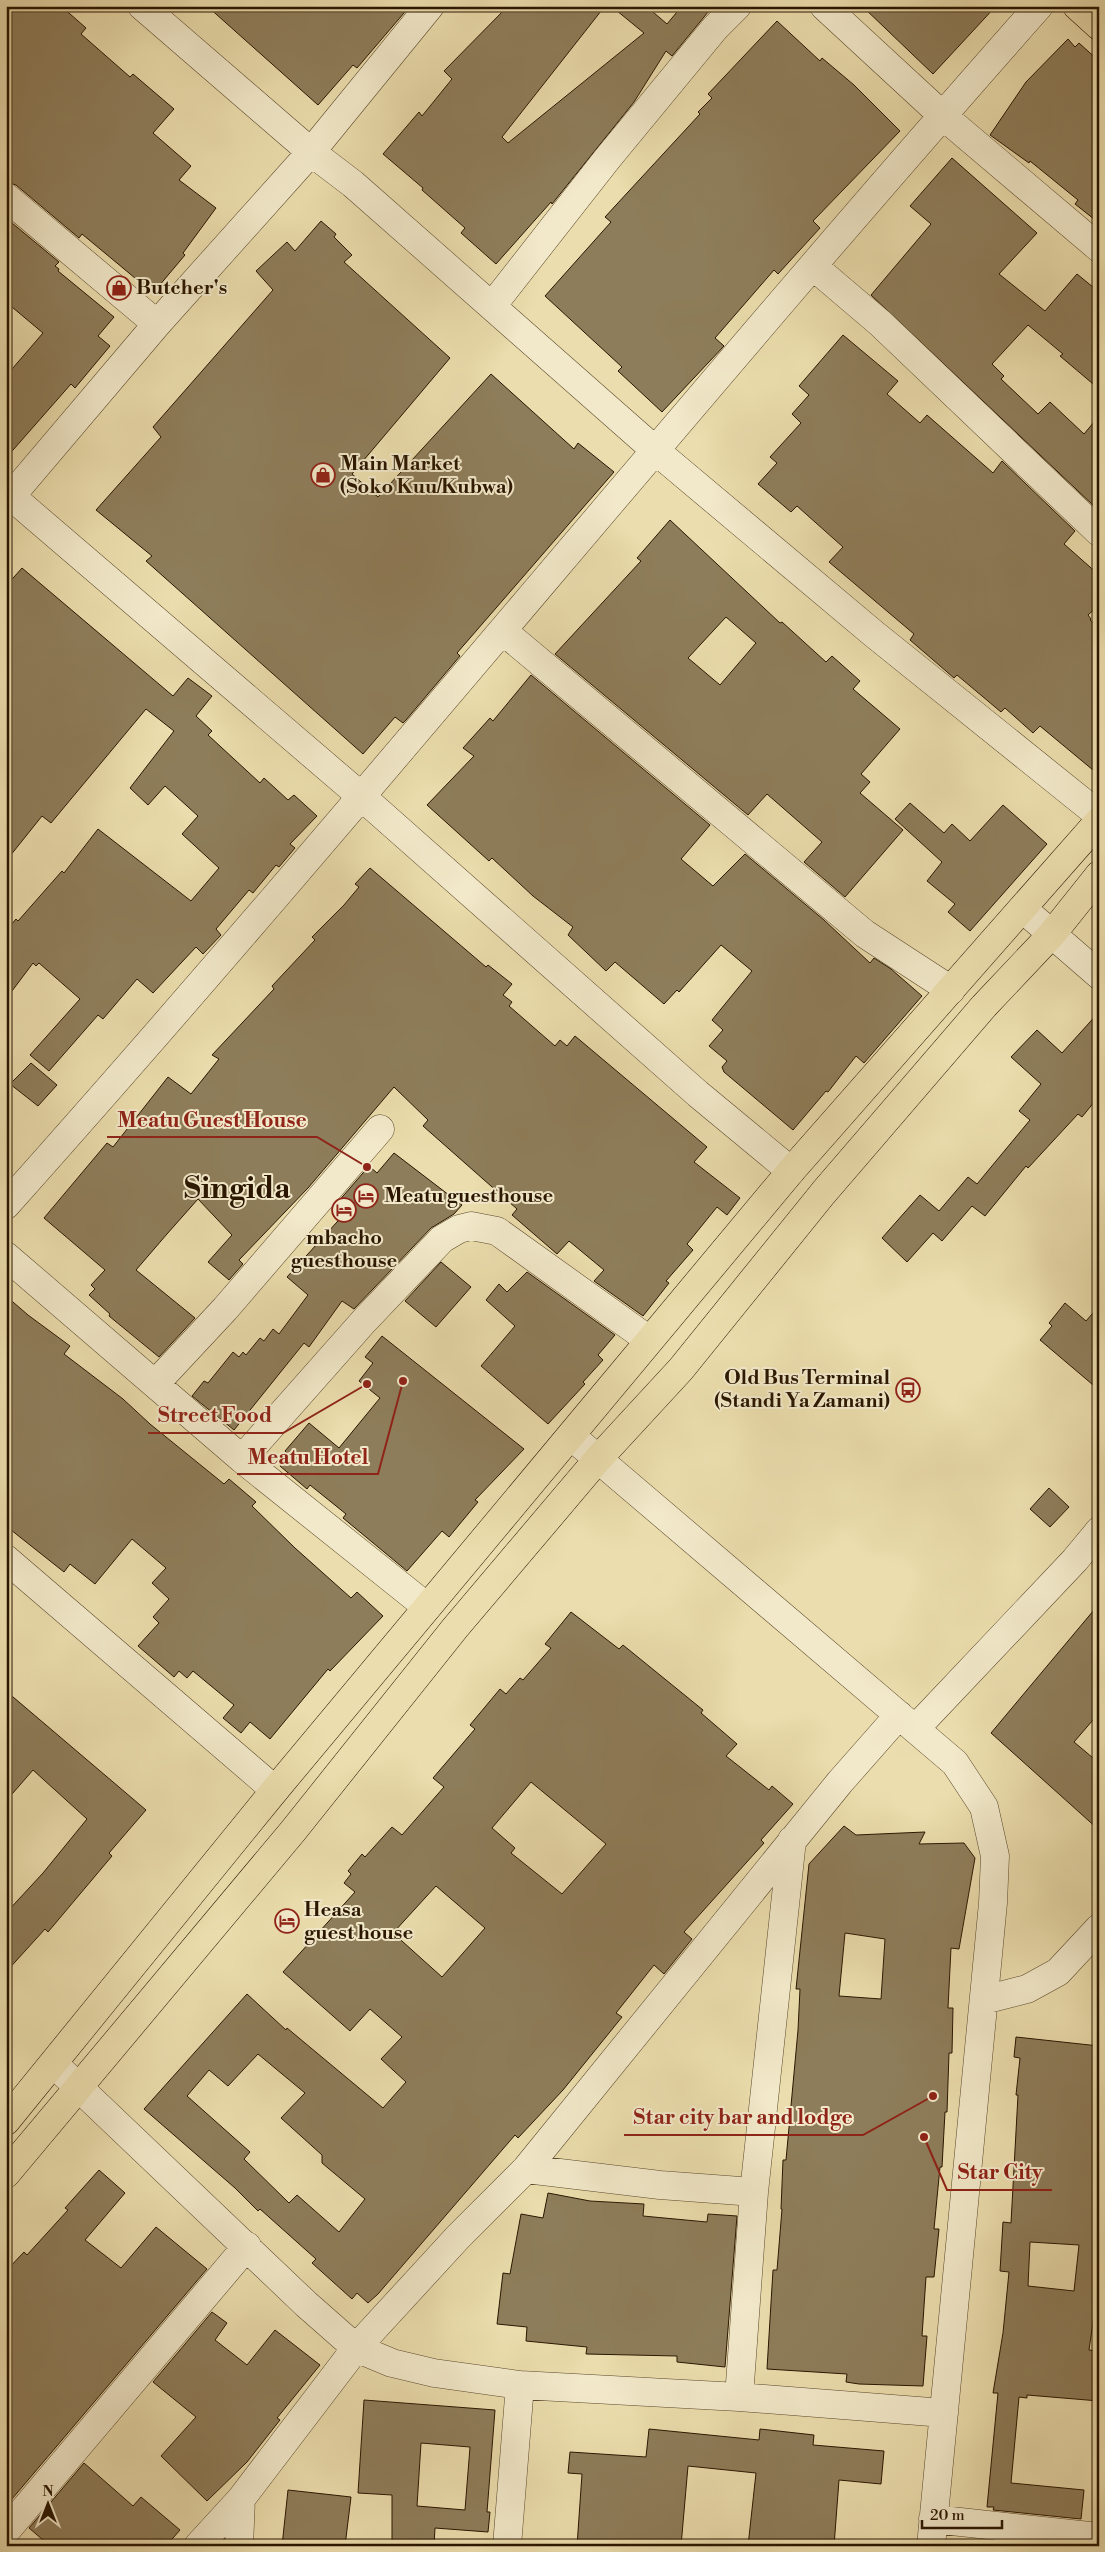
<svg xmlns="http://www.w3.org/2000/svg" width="1105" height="2552" font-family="'Libre Bodoni',serif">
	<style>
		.building { fill: #8e7d5a; stroke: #2a1600; fill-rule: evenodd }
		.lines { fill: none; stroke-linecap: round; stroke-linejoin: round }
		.minor-casing { stroke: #5a482b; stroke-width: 29 }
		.major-casing { stroke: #2a1600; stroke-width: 29 }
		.highway-casing { stroke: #2a1600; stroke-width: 29 }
		.minor { stroke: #f2e9ca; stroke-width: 28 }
		.major { stroke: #ebddad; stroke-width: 28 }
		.highway { stroke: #ebddad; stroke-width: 28 }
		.labels { text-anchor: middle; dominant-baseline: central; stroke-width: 4; stroke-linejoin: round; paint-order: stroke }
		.poi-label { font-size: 20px; font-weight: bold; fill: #2a1600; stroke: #f2e9ca; text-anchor: start }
		.town-label { font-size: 30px; font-weight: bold; fill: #2a1600; stroke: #f2e9ca }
		.leader { fill: none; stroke: #8f2418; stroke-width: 2 }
		.callout-dot { fill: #8f2418; stroke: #f2e9ca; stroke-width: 2 }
		.callout-label { font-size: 21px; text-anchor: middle; font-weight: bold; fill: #8f2418; stroke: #f2e9ca; stroke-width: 4; stroke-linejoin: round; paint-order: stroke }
	</style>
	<rect width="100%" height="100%" fill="#ebddad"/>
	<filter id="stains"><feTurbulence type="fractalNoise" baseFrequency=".004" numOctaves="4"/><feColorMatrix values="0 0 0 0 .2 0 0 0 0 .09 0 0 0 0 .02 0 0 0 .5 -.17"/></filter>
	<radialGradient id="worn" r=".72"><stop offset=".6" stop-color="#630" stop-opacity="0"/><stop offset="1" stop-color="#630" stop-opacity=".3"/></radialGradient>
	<path class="building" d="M 6,6 L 61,6 L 86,28 L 81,34 L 130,77 L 133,74 L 174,109 L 153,133 L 191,166 L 179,180 L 216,208 L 183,253 L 185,255 L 153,293 L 82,234 L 79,238 L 16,185 L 6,182 Z
		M 207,6 L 410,6 L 357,68 L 353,65 L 318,105 Z
		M 508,6 L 605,6 L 502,137 L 508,143 L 644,33 L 611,6 L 646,6 L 667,24 L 682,6 L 713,6 L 672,56 L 666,51 L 634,102 L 552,204 L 551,202 L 496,264 L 461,233 L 465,228 L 422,190 L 423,188 L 383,154 L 419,112 L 422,116 L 452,79 L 444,71 Z
		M 862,6 L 996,6 L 933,74 Z
		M 777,21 L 820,61 L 822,58 L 854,85 L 900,131 L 813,221 L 820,228 L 778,274 L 774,270 L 715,338 L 724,346 L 662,412 L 618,371 L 622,367 L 545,296 L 611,222 L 605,217 L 700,114 L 698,112 L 712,98 L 708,94 Z
		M 1068,39 L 1075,47 L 1079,43 L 1099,61 L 1099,223 L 1075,204 L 1078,200 L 1030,161 L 1029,163 L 990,135 L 1026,82 Z
		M 952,158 L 1037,233 L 999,274 L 1045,311 L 1077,274 L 1099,292 L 1099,389 L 1060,356 L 1063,354 L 1028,325 L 992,364 L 1004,376 L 1001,379 L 1038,414 L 1050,402 L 1084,434 L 1099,416 L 1099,503 L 1095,507 L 871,295 L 931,224 L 910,206 Z
		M 6,218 L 59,262 L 55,266 L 59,269 L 58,271 L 114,317 L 98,336 L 110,346 L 75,388 L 71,384 L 6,458 L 6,376 L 43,333 L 6,302 Z
		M 321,221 L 336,234 L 334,237 L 352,255 L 344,262 L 450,358 L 352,474 L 378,497 L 491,374 L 574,449 L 578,443 L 614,472 L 457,653 L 460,656 L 406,720 L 403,723 L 395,717 L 363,754 L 146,561 L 152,556 L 96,510 L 161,437 L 153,427 L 273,290 L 256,271 L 287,242 L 295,251 Z
		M 843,335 L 898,381 L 887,394 L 920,423 L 927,415 L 993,473 L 1002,461 L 1075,531 L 1064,544 L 1099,575 L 1099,605 L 1088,615 L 1091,619 L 1090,620 L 1099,628 L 1099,775 L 1040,726 L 1033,733 L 1005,708 L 1001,712 L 957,675 L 954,678 L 910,640 L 914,634 L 829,562 L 843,547 L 797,506 L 791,512 L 758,484 L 777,463 L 770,457 L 801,423 L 792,414 L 809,395 L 799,386 Z
		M 670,520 L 780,623 L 782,622 L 826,662 L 832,656 L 860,681 L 853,689 L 900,729 L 861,774 L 870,782 L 860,793 L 903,830 L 845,897 L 804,862 L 822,842 L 767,794 L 748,815 L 555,654 L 641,561 L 637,558 ZM 726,617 L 756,643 L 720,685 L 688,658 Z
		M 22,568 L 173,696 L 188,678 L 212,696 L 196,716 L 212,731 L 208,735 L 260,783 L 264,778 L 288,800 L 294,795 L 317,816 L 290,844 L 295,848 L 279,867 L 276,865 L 253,893 L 249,890 L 216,929 L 221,935 L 203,954 L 196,947 L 153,993 L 137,979 L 103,1019 L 98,1015 L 49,1071 L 30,1055 L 80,999 L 39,963 L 36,966 L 33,963 L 6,999 L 6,931 L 16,919 L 18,921 L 62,871 L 64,873 L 98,829 L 191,901 L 219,868 L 182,834 L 198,816 L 165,786 L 148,805 L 130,788 L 174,731 L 146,709 L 51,823 L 42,816 L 6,861 L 6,586 Z
		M 531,675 L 710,825 L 681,859 L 713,886 L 745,854 L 824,920 L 870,963 L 874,958 L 891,969 L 922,996 L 864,1063 L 856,1056 L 828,1092 L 826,1091 L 793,1130 L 724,1072 L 722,1067 L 727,1061 L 709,1046 L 723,1030 L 712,1020 L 752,971 L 721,945 L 679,992 L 677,990 L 664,1004 L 615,962 L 606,971 L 568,935 L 573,927 L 533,896 L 492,858 L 489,861 L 427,805 L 474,756 L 463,748 L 490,718 L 493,721 Z
		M 910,803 L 944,833 L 952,824 L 970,841 L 1003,805 L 1047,844 L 970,931 L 948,912 L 955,904 L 927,881 L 942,862 L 895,819 Z
		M 370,868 L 486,967 L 488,965 L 512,984 L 503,995 L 512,1002 L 509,1006 L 555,1046 L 560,1040 L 567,1046 L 575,1036 L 707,1147 L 694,1162 L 740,1198 L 727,1215 L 717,1207 L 687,1244 L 693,1250 L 666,1281 L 669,1283 L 643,1316 L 594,1281 L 604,1270 L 569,1241 L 557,1254 L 512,1215 L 517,1209 L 423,1126 L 428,1120 L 394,1087 L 308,1188 L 239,1260 L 243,1264 L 229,1280 L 208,1262 L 232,1235 L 198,1199 L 167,1234 L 136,1270 L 195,1318 L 159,1357 L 109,1316 L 110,1314 L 89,1295 L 95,1289 L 91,1285 L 105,1270 L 44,1218 L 107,1143 L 113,1147 L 168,1077 L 191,1094 L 219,1059 L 212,1055 L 274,989 L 272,986 L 315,940 L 312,937 L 344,905 L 359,887 L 355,884 Z
		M 1099,1012 L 1099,1096 L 1082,1117 L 1078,1114 L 1028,1168 L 1026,1166 L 985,1216 L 972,1206 L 942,1241 L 933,1233 L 907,1262 L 882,1238 L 920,1195 L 939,1211 L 968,1177 L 977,1184 L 1030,1120 L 1019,1111 L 1041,1084 L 1011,1057 L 1037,1030 L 1062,1053 Z
		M 31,1063 L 57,1085 L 38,1106 L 10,1084 Z
		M 394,1153 L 462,1205 L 454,1214 L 431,1228 L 354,1309 L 342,1301 L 309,1347 L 304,1343 L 234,1430 L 192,1396 L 204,1381 L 208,1383 L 233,1352 L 239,1357 L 243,1352 L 246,1355 L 260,1338 L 264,1341 L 273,1329 L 279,1334 L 308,1295 L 287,1277 L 347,1211 L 337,1203 L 369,1166 L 377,1173 Z
		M 441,1262 L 471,1287 L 436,1327 L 405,1301 Z
		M 527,1272 L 615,1335 L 598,1355 L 603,1360 L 583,1382 L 585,1384 L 548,1424 L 481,1366 L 515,1326 L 486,1300 L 499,1284 L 507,1292 Z
		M 6,1296 L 28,1315 L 70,1346 L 64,1354 L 123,1399 L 150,1424 L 224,1484 L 229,1479 L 256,1502 L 252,1506 L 295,1548 L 351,1598 L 357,1592 L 383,1616 L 330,1671 L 328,1669 L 270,1739 L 250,1722 L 241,1733 L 223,1718 L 234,1705 L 193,1671 L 187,1678 L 179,1671 L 174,1677 L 138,1646 L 159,1623 L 153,1617 L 169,1599 L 152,1583 L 166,1568 L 132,1539 L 95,1584 L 70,1564 L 64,1572 L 6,1526 Z
		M 1065,1303 L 1086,1321 L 1099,1306 L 1099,1390 L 1040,1340 L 1052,1326 L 1049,1323 Z
		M 382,1336 L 524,1449 L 475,1500 L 478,1502 L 449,1537 L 442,1531 L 407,1571 L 343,1518 L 346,1514 L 310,1485 L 307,1489 L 280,1466 L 289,1455 L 285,1451 L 309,1423 L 339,1448 L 380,1398 L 359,1381 L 373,1363 L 365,1357 Z
		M 1049,1488 L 1069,1507 L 1050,1527 L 1030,1509 Z
		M 1099,1604 L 1099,1713 L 1074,1742 L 1099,1763 L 1099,1830 L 991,1733 Z
		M 571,1612 L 619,1649 L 623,1645 L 703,1710 L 701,1713 L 737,1744 L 726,1756 L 769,1790 L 772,1786 L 793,1804 L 761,1840 L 764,1843 L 684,1932 L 692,1939 L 664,1974 L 654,1965 L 616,2013 L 622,2017 L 563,2090 L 518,2138 L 515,2135 L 378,2294 L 368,2303 L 357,2293 L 352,2299 L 312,2263 L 316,2259 L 260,2209 L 258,2211 L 235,2188 L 144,2109 L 247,1994 L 286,2030 L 287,2028 L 383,2108 L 406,2082 L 381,2059 L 402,2037 L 370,2009 L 350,2031 L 283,1972 L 355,1892 L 344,1883 L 351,1874 L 348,1871 L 362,1854 L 365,1857 L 392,1827 L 402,1835 L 444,1787 L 433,1778 L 475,1729 L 470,1725 L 500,1689 L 506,1694 L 520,1678 L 523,1680 L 551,1648 L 545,1644 ZM 531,1782 L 606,1844 L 562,1894 L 511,1853 L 515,1848 L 492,1828 ZM 436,1886 L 485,1928 L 442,1977 L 393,1933 ZM 258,2054 L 305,2093 L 281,2118 L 322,2155 L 322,2163 L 365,2199 L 339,2232 L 297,2195 L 289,2203 L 244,2159 L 250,2152 L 187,2096 L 209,2070 L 228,2086 Z
		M 6,1691 L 146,1810 L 109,1853 L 112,1856 L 48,1932 L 45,1929 L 6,1972 L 6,1913 L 43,1873 L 87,1819 L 33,1770 L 6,1801 Z
		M 844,1826 L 856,1835 L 925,1832 L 919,1844 L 964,1843 L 975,1858 L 959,1949 L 951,1948 L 948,2008 L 953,2008 L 952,2053 L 949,2053 L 947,2112 L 945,2112 L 942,2167 L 940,2167 L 934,2229 L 939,2229 L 934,2277 L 926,2277 L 922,2336 L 927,2336 L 923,2386 L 859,2384 L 846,2382 L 847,2374 L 767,2369 L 773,2270 L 777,2270 L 782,2209 L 781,2209 L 783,2160 L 786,2160 L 798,2030 L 800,1989 L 796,1989 L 809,1864 ZM 845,1933 L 885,1939 L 881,1999 L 839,1996 Z
		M 1016,2037 L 1099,2046 L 1099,2281 L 1089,2350 L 1099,2351 L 1099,2401 L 1027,2395 L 1027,2398 L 1019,2397 L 1011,2483 L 1084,2490 L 1081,2519 L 993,2510 L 994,2507 L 987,2507 L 998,2393 L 993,2393 L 1003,2333 L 1009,2272 L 1000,2271 L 1003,2222 L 1011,2223 L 1018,2095 L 1016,2095 L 1020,2058 L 1014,2057 ZM 1030,2242 L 1079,2245 L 1074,2291 L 1028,2286 Z
		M 99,2170 L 125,2193 L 85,2240 L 121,2268 L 156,2227 L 207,2269 L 6,2506 L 6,2271 L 24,2252 L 27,2255 L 68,2210 L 65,2208 Z
		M 548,2193 L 590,2201 L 644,2204 L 643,2216 L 707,2222 L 708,2214 L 737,2216 L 725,2367 L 677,2362 L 677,2356 L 586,2354 L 587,2347 L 526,2341 L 527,2327 L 497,2324 L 503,2273 L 510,2274 L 521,2214 L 543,2218 Z
		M 212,2312 L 227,2323 L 215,2340 L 247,2365 L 275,2330 L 320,2365 L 277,2418 L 280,2420 L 247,2462 L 207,2501 L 161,2456 L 196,2417 L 153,2382 Z
		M 364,2400 L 495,2410 L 487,2512 L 490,2512 L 488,2532 L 435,2528 L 434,2545 L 392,2546 L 392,2495 L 358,2493 ZM 421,2443 L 470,2447 L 465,2510 L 417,2506 Z
		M 649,2429 L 759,2440 L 760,2429 L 814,2435 L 813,2445 L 884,2451 L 881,2484 L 839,2480 L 834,2546 L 748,2546 L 756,2473 L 688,2466 L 681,2546 L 577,2546 L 582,2474 L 568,2473 L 570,2452 L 646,2457 Z
		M 84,2463 L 133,2506 L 141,2497 L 180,2530 L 166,2546 L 50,2546 L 29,2528 Z
		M 288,2490 L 351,2497 L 345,2546 L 282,2546 Z
		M 991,2541 L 1035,2546 L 990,2546 Z"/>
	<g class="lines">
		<g class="minor-casing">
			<path id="minor" d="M 142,6 L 311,152 L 353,184 L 656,451 L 874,634 L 1099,815
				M 824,6 L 942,115 L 1099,248
				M 6,197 L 157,324
				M 813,266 L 880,323 L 1099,532
				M 492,306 L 607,159 L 715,28 L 737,6
				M 6,492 L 362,797 L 698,1094 L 791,1171
				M 6,502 L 157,324 L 311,152 L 430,6
				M 503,631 L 865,934 L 951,990
				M 1023,909 L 1099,975
				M 6,1205 C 357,812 689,401 1039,6
				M 6,1256 L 242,1459 L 427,1607
				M 155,1384 L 225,1309 L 380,1129
				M 571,1436 L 955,1763 L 984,1807 L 995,1856 L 993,1903 L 931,2546
				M 242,1459 L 364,1321 L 442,1239 L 459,1229 L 471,1226 L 497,1231 L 649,1340
				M 6,1559 L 275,1790
				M 916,1728 L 1075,1560 L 1099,1531
				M 984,2000 L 1027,1989 L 1058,1972 L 1099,1928
				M 54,2064 L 306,2304 L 356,2348 L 392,2363 L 434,2373 L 520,2385 L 739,2397 L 944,2413
				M 526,2169 L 660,2185 L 754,2192
				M 739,2397 L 754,2192 L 792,1840
				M 933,2519 L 1099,2537
				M 6,2531 L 247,2246
				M 198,2546 L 241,2499 L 356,2348 L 458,2237 L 526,2169 L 840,1782 L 899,1715
				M 239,2546 L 241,2499
				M 507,2546 L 520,2385"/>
		</g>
		<g class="major-casing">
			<path id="major" d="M 6,2121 L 275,1790 L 791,1171 L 1099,821
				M 6,2174 L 293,1831 L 455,1628 L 598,1459 L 681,1369 L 824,1192 L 984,1006 L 1052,934 L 1099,875"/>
		</g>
		<g class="highway-casing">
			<path id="highway" d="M 1077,6 L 1099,26"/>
		</g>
		<use href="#minor" class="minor"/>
		<use href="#major" class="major"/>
		<use href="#highway" class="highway"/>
	</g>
	<defs>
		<g id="shop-ring" transform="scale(1.25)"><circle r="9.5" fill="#f2e9ca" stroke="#8f2418" stroke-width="1.5"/><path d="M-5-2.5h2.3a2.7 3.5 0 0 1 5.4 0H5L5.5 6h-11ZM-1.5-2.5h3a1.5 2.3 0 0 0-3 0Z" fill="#8f2418"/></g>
		<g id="hotel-ring" transform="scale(1.25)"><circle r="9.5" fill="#f2e9ca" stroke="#8f2418" stroke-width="1.5"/><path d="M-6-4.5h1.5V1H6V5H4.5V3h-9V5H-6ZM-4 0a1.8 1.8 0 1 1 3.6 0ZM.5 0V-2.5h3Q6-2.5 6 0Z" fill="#8f2418"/></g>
		<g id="bus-ring" transform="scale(1.25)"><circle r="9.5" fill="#f2e9ca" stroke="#8f2418" stroke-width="1.5"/><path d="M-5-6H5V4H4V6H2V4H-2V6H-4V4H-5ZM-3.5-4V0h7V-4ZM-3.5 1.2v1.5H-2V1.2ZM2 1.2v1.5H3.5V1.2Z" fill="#8f2418"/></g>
	</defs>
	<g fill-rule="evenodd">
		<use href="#shop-ring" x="119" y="288"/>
		<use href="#shop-ring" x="323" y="475"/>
		<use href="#hotel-ring" x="366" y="1196"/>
		<use href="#hotel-ring" x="344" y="1210"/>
		<use href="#bus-ring" x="908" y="1390"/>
		<use href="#hotel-ring" x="287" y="1921"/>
	</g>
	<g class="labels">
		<g class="poi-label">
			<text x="136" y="288">Butcher's</text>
			<text x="340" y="464">Main Market<tspan x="340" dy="23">(Soko Kuu/Kubwa)</tspan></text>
			<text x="384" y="1196">Meatu guesthouse</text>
			<text x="344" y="1238" text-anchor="middle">mbacho<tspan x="344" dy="23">guesthouse</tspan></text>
			<text x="890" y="1378" text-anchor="end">Old Bus Terminal<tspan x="890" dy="23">(Standi Ya Zamani)</tspan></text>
			<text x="304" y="1910">Heasa<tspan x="304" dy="23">guest house</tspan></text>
		</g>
		<g class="town-label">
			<text x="237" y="1189">Singida</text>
		</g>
	</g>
	<path class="leader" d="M367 1167L317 1137H107M367 1384L283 1433H148M403 1381L378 1474H237M933 2096L863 2135H624M924 2137L947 2190H1052"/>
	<g class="callout-dot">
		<circle cx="367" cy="1167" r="5"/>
		<circle cx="367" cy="1384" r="5"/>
		<circle cx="403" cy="1381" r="5"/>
		<circle cx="933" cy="2096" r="5"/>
		<circle cx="924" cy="2137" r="5"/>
	</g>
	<g class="callout-label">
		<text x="212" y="1127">Meatu Guest House</text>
		<text x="215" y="1422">Street Food</text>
		<text x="308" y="1464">Meatu Hotel</text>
		<text x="743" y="2124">Star city bar and lodge</text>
		<text x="1000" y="2179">Star City</text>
	</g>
	<rect width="1105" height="2552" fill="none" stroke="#ebddad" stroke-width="25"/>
	<rect x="8" y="8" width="1090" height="2537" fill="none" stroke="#2a1600" stroke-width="2.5"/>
	<rect x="12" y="12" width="1080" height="2527" fill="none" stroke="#2a1600"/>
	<g transform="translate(48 2504)" stroke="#f2e9ca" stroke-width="4" paint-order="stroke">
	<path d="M0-4L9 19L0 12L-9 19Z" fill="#2a1600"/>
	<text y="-8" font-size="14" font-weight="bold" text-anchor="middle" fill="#2a1600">N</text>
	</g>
	<path d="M922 2520v8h80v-8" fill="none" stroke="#2a1600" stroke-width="2.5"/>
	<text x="930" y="2520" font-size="15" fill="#2a1600" stroke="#f2e9ca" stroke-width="4" paint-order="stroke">20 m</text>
	<rect width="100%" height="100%" filter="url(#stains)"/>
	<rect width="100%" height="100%" fill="url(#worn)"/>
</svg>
